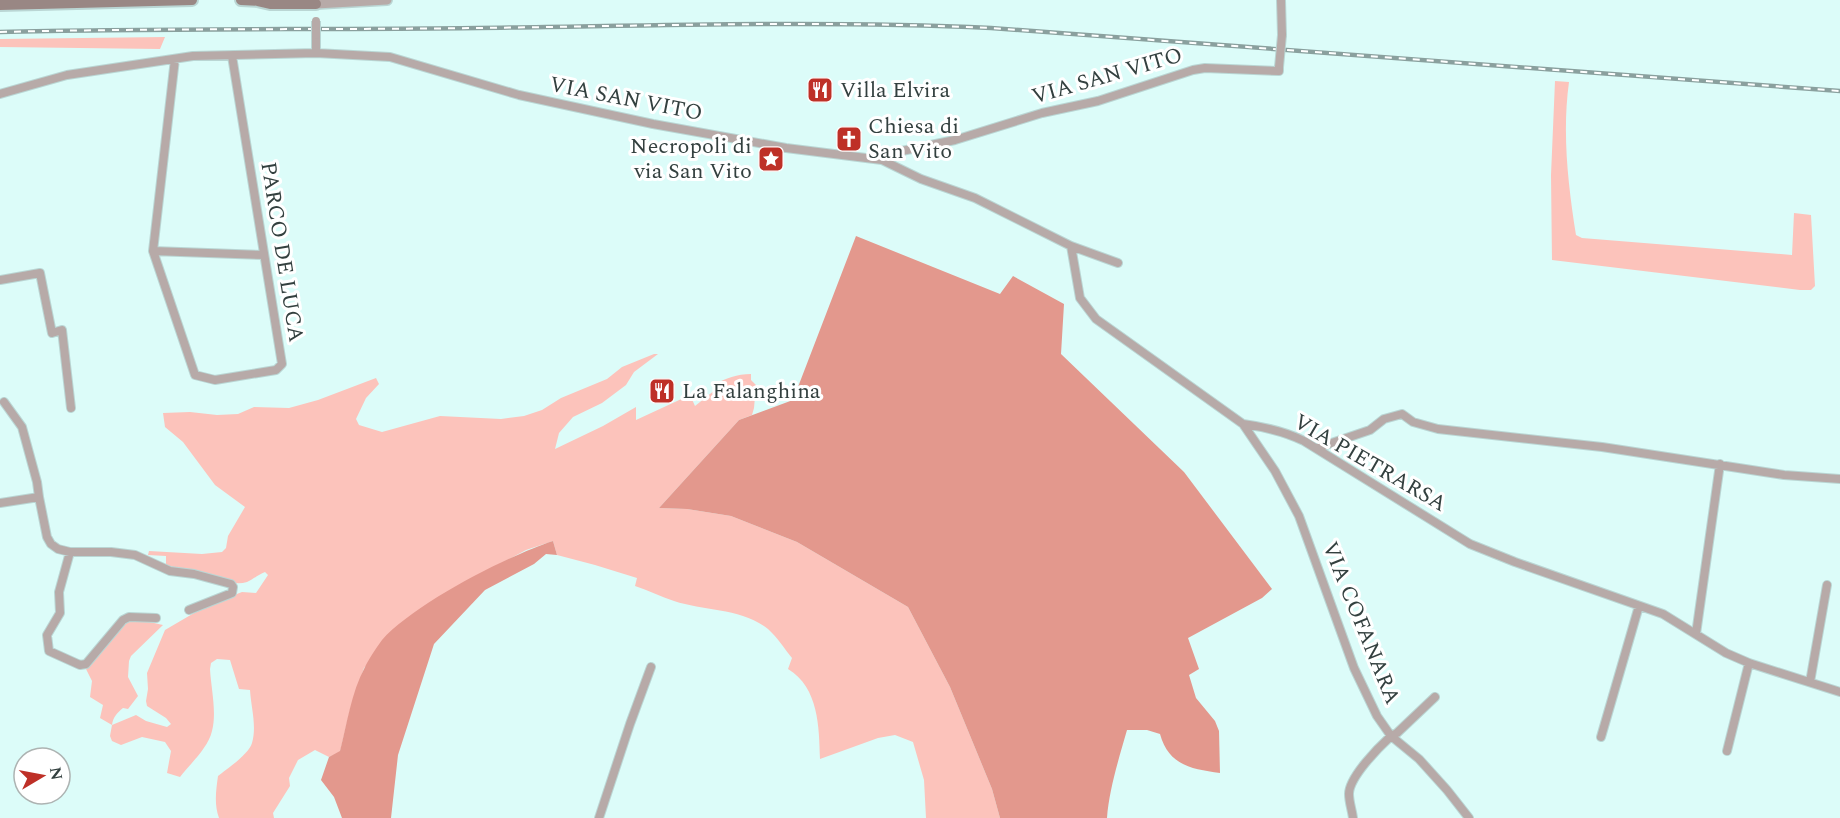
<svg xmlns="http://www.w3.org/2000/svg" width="1840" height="818" font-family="Spectral,serif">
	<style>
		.green { fill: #fcc3bb }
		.forest { fill: #e3988d }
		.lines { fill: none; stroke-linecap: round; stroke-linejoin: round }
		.minor-casing { stroke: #bad6d4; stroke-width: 10 }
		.tertiary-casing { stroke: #bad6d4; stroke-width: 12 }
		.secondary-casing { stroke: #bad6d4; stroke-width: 14 }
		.minor { stroke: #b7aaa8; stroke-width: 8 }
		.tertiary { stroke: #b7aaa8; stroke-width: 9 }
		.secondary { stroke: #998784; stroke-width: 10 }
		.rail-casing { stroke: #8aa09e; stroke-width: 4.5 }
		.rail { stroke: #fff; stroke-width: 2; stroke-dasharray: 7; stroke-linecap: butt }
		.minor-bridge-casing { stroke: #bad6d4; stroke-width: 10; stroke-linecap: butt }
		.minor-bridge { stroke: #b7aaa8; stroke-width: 8 }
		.labels { text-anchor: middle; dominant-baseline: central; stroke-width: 6; stroke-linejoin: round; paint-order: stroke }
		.street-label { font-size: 22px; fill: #33403f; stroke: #fff }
		.poi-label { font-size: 22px; fill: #33403f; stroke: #fff; text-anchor: start }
	</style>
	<rect width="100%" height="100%" fill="#dcfcf9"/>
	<path class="green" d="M 165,37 L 160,49 L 0,47 L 0,39 Z
		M 1555,81 L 1569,82 C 1562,133 1568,184 1576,235 L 1582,238 L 1792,255 L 1794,213 L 1811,215 L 1815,286 L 1811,290 L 1800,290 L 1552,260 L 1551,175 Z
		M 654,354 L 658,354 L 634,372 L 626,385 L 602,403 L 573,417 L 559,433 L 555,449 L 603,426 L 636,407 L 636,420 L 690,395 L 695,406 L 715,390 L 714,385 C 726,378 737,374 751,374 L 751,380 L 756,385 L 754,408 L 752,415 L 739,420 L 659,508 L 687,509 L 731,516 L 797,542 L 908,607 L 950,687 L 992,789 L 1000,818 L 926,818 L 924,780 L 913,742 L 895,735 L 878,738 L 820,759 C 819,727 819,688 788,669 L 792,658 C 784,648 777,637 768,629 C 742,608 704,611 674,601 C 661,597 648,590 635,586 L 637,578 L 595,565 L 557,555 L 553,541 L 526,550 L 446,593 L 413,614 L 364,668 L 350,710 L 340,752 L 329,757 L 315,750 L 298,760 L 289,778 L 290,786 L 273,813 L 274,818 L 219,818 C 214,805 216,790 218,776 C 227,769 249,754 252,743 C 257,726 251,707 250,690 L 239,689 L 230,660 L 217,659 L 211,663 L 210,669 C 211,688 217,712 212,731 C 208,748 191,763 180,777 L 167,773 L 171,751 L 165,742 L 142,737 L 121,745 L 112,741 L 110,736 L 112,725 L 100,718 L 103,705 L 90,697 L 92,681 L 86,669 L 121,625 C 135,616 148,622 163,625 L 131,656 L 129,661 L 128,677 L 138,696 L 128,709 L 123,708 C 117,713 113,717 112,725 L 136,715 L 146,721 L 167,727 L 171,724 L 166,718 L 147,706 L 146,701 L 148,689 L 147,673 L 165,630 L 206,606 L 242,592 L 256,593 L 268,575 L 265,572 C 259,574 254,579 247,582 C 234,586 219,579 207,576 L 205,572 L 173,570 L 166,567 L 166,556 L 148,555 L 149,551 L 202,554 L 222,552 L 226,548 L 228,536 L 245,507 L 215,485 L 183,442 L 165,427 L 163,413 L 190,412 L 217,415 L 238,414 L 254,407 L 289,408 L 318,400 L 376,378 L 379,384 L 366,398 L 356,419 L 359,425 L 382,432 L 440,416 L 501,419 L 524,416 L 542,410 L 561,398 L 607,379 L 622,367 Z"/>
	<path class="forest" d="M 856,236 L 1000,294 L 1013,276 L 1064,304 L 1061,354 L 1184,472 L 1272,589 L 1262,598 L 1188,638 L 1199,669 L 1189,675 L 1196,698 L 1215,721 L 1219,731 L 1220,773 C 1192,769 1169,766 1160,734 L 1147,730 L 1127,730 C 1119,758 1109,790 1107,818 L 1000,818 L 992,789 L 950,687 L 908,607 L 797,542 L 731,516 L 687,509 L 659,508 L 739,420 L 793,400 Z
		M 553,541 L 557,555 L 546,554 L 534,564 L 485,590 L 434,644 L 398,755 L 391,818 L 342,818 L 334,797 L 321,780 L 329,757 L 340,751 C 347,724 351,693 365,667 C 369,659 376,648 382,640 C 414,604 507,556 553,541 Z"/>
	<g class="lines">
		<g class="minor-casing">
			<path id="minor" d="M 1281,0 L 1282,35
				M 316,53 L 390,57 L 519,95 L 653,124 L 786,148 L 882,160 L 889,154 L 897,152 L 955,140 L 1042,113 L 1098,101 L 1193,70 L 1205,68 L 1279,71 L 1279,67
				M 175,59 L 153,251 L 195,375 L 215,380 L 276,370 L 282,364 L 232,56
				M 0,94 L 67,75 L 193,56 L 316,53 L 316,35
				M 882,160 L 921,179 L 975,198 L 1071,246 L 1080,298 L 1096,319 L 1243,424 C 1265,427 1284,431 1304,441 L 1470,544 L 1515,562 L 1663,614 L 1726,653 L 1749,663 L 1840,692
				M 1071,246 L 1118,263
				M 153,251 L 264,255
				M 0,280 L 40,273 L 52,333 L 62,330 L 71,408
				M 1243,424 L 1275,471 L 1299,516 L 1354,668 L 1377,716 L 1391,736 L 1419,759 L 1447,790 L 1469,818
				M 1317,448 L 1370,430 L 1384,419 L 1402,414 L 1413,422 L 1438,429 L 1602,447 L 1784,475 L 1840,479
				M 39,497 L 47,537 L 51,544 L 58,549 L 70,552 L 111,552 L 135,555 L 170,571 L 194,574 L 231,584 L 233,587 L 232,593 L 189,610
				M 0,503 L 39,497 L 37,482 L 22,427 L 4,402
				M 70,552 L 59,592 L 60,613 L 47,635 L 49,651 L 80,665 L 86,664 L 123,620 L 129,617 L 156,618
				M 1696,634 L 1720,464
				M 1810,682 L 1827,585
				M 1601,737 L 1639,606
				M 1727,751 L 1749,663
				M 599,818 L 630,724 L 651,667
				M 1353,818 C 1352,810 1349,802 1349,794 C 1349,777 1379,747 1391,736 L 1397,733 L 1435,697"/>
		</g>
		<g class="tertiary-casing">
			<path id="tertiary" d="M 316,4 L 387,0"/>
		</g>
		<g class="secondary-casing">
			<path id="secondary" d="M 241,0 L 262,1
				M 257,1 L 270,4 L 316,4
				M 0,5 L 192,0"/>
		</g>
		<use href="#minor" class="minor"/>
		<use href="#tertiary" class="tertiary"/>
		<use href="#secondary" class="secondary"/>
		<g class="rail-casing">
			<path id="rail" d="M 0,32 C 159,28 319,30 478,28 C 649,26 820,20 991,28 L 1840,91"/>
		</g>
		<use href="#rail" class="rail"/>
		<g class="minor-bridge-casing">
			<path id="minor-bridge" d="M 316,21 L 316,35
				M 1279,67 L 1282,35"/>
		</g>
		<use href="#minor-bridge" class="minor-bridge"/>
	</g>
	<defs>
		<g id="restaurant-square" transform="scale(1.35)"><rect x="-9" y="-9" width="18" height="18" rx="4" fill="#be3027" stroke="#fff"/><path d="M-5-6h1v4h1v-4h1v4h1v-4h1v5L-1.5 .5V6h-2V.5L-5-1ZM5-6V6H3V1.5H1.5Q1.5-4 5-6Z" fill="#fff"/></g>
		<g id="church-square" transform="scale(1.35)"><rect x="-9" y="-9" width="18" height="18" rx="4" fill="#be3027" stroke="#fff"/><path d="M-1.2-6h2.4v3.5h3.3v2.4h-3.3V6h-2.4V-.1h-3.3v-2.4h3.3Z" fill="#fff"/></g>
		<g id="sight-square" transform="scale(1.35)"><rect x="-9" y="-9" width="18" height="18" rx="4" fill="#be3027" stroke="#fff"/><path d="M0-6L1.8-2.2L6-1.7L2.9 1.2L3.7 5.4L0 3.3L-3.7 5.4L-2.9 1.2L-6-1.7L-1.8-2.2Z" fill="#fff"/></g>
	</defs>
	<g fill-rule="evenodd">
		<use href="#restaurant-square" x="820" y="90"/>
		<use href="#church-square" x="849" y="139"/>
		<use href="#sight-square" x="771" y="159"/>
		<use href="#restaurant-square" x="662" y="391"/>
	</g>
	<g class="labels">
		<g class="street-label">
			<text transform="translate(1107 76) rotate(-16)">VIA SAN VITO</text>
			<text transform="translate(626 99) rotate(11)">VIA SAN VITO</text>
			<text transform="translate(282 252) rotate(81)">PARCO DE LUCA</text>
			<text transform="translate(1370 463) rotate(30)">VIA PIETRARSA</text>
			<text transform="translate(1361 623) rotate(68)">VIA COFANARA</text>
		</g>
		<g class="poi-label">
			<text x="840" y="90">Villa Elvira</text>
			<text x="868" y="126">Chiesa di<tspan x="868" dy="25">San Vito</tspan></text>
			<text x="752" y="146" text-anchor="end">Necropoli di<tspan x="752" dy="25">via San Vito</tspan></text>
			<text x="682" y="391">La Falanghina</text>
		</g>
	</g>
	<g transform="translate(42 776) rotate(80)"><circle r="28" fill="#ffffff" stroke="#adb3b2" stroke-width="1.5"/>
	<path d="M0-4.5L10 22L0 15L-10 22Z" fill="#be3027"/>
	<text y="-9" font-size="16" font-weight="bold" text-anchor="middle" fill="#33403f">N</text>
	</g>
</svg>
